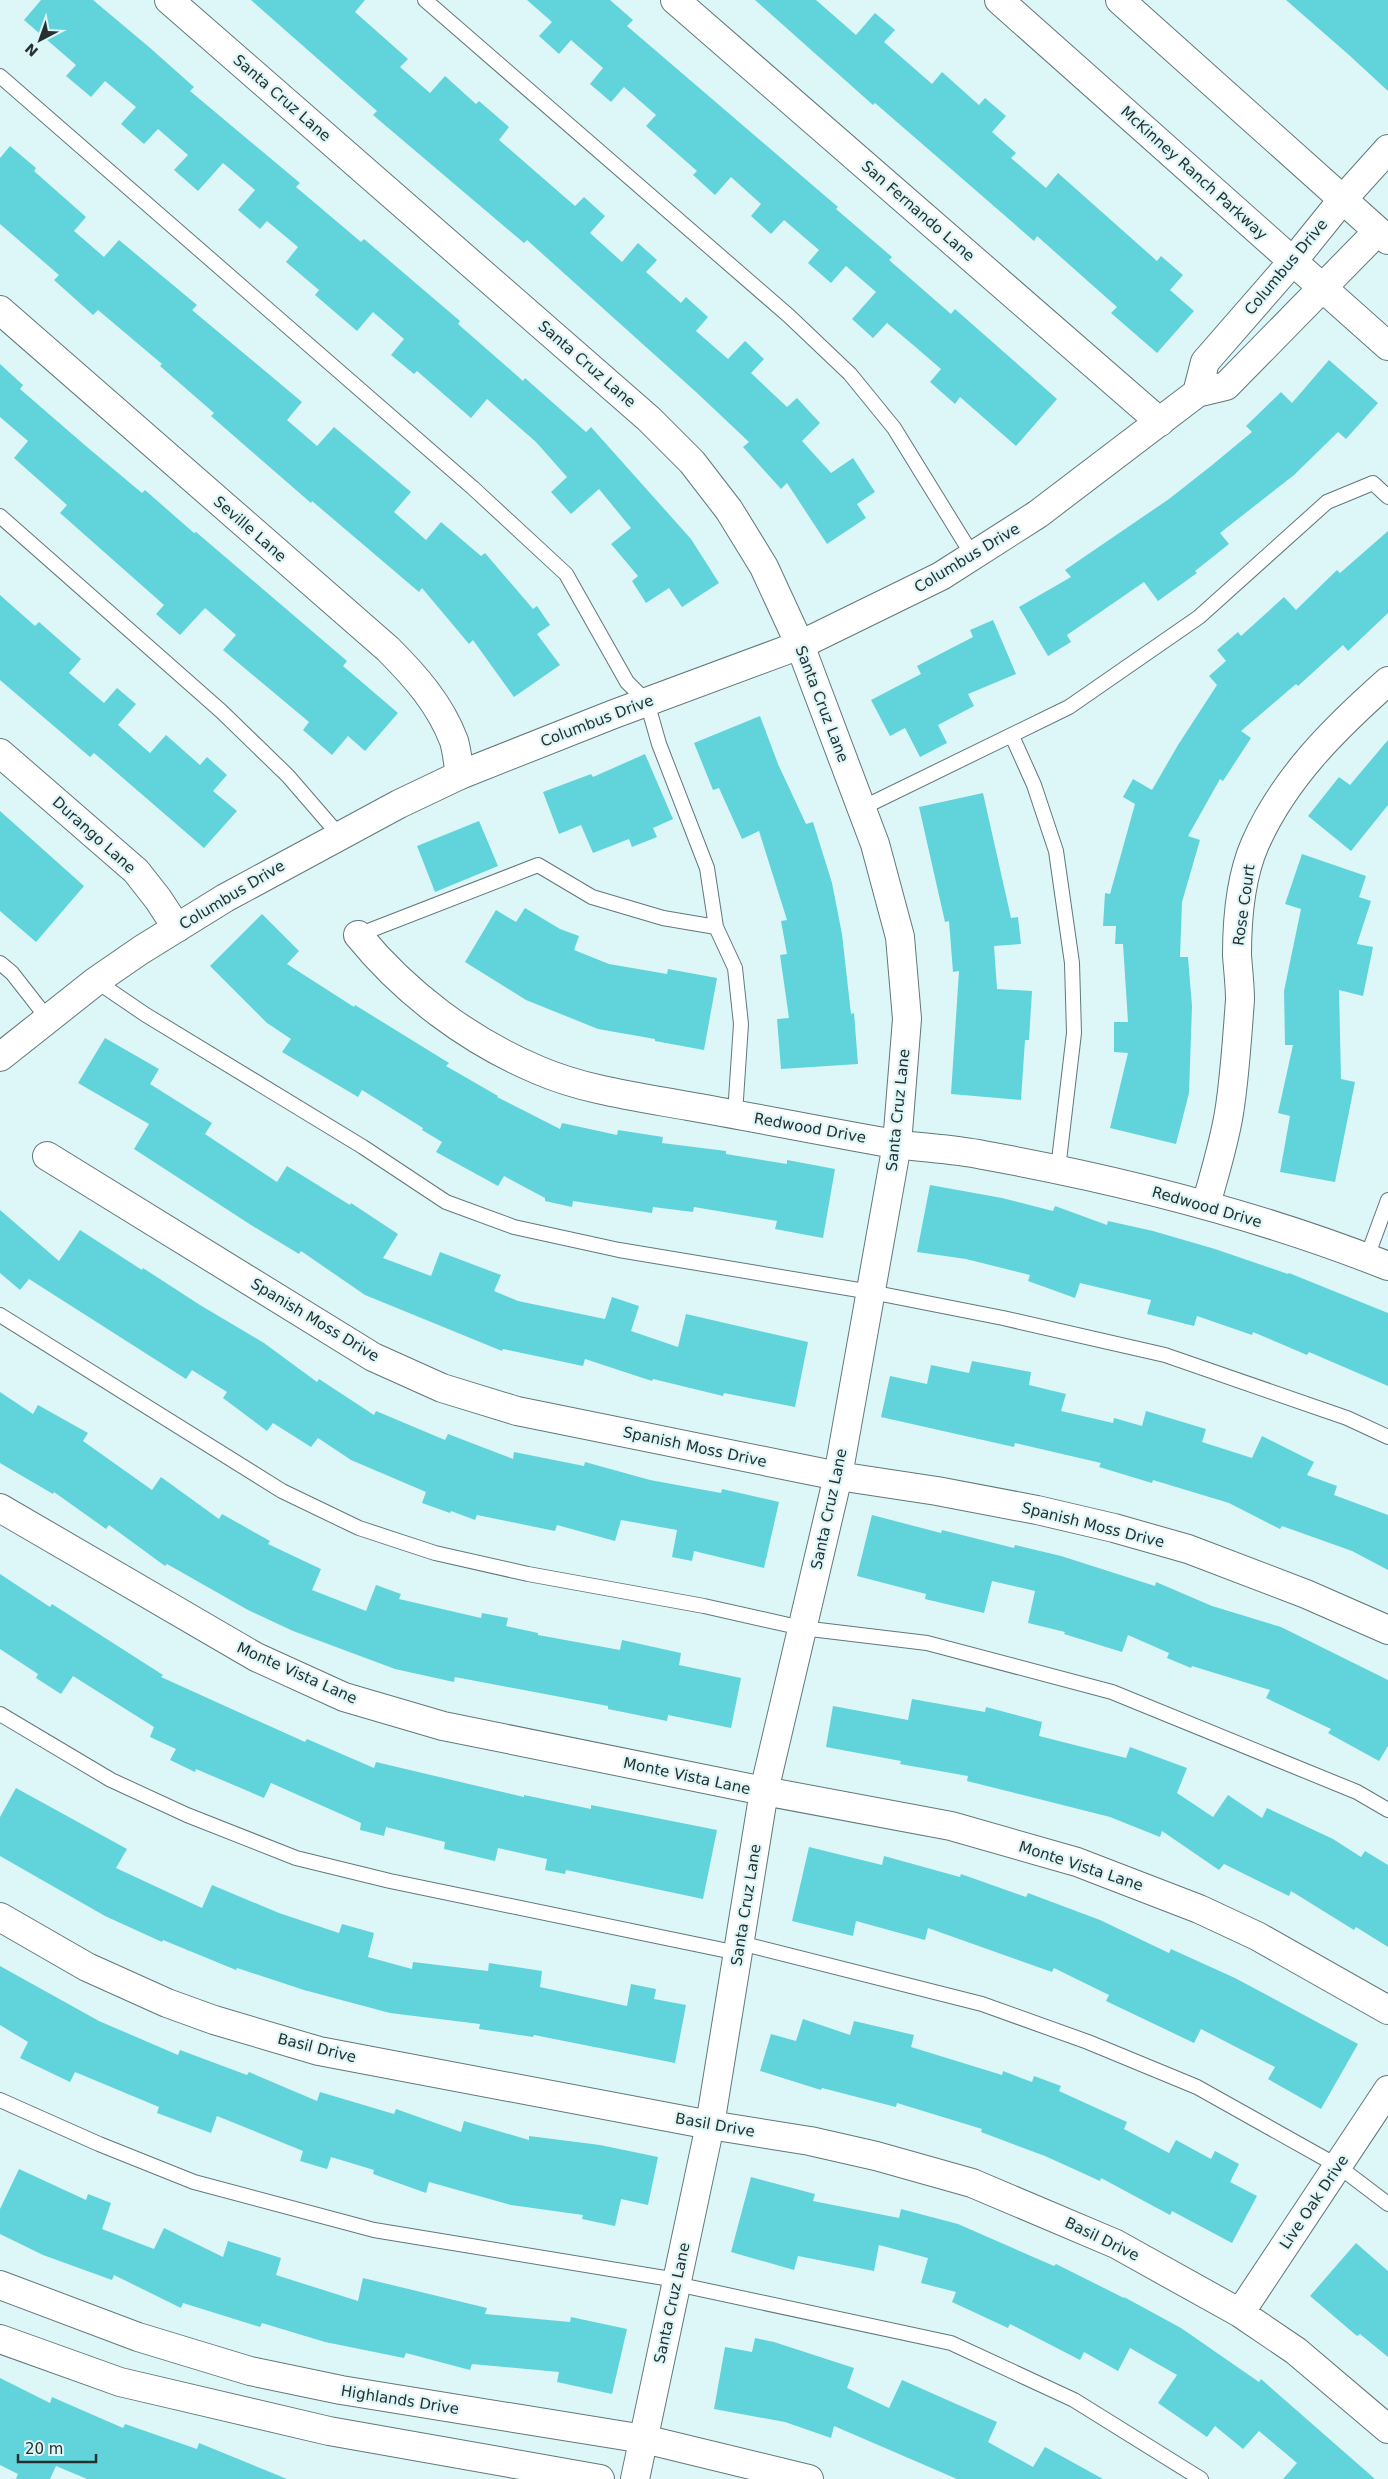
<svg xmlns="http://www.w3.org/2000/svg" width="1388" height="2479" font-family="'DejaVu Sans',sans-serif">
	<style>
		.building { fill: #61d4db }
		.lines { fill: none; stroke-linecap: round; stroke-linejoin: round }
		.lane-casing { stroke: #62787a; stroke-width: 16 }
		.street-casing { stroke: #62787a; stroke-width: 30 }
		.secondary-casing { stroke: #62787a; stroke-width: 30 }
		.lane { stroke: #fff; stroke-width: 14 }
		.street { stroke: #fff; stroke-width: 28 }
		.secondary { stroke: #fff; stroke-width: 28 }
		.labels { text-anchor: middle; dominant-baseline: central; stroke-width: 4.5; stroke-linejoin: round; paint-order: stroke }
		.street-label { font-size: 15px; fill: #273031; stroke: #ddf6f7 }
	</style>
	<rect width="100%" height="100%" fill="#ddf6f7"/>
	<path class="building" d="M 41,0 L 93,0 L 149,47 L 194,87 L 190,91 L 300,183 L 296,187 L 361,242 L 364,239 L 460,321 L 458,324 L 523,381 L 525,378 L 586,432 L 591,427 L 691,539 L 719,583 L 682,607 L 669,588 L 646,603 L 632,581 L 638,576 L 611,544 L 631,528 L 599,489 L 571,514 L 551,492 L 567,477 L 536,442 L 487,399 L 471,418 L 417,371 L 414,374 L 391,355 L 404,339 L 373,312 L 357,331 L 315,295 L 319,290 L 286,262 L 298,247 L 267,221 L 260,229 L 238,210 L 255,190 L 223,163 L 198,191 L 174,170 L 188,155 L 158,129 L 144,144 L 121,124 L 136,107 L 105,81 L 91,97 L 66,76 L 76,65 L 24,20 Z
		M 251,0 L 365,0 L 355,12 L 408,59 L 400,67 L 430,93 L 445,76 L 476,104 L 479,101 L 509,127 L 499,140 L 575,206 L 584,197 L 605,216 L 590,233 L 622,262 L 638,243 L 657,260 L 646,272 L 681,303 L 686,297 L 708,317 L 696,331 L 728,359 L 745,341 L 764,359 L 751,373 L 787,407 L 797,398 L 820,423 L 802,441 L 831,473 L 853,458 L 875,492 L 857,504 L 866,518 L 827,544 L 787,483 L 781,489 L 743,447 L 749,442 L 696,392 L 527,240 L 524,243 L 373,115 L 377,111 Z
		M 527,0 L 610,0 L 633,20 L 627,26 L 838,207 L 836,209 L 892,257 L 889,260 L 951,314 L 955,309 L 1057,399 L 1016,446 L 960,397 L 955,404 L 930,382 L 941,369 L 912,344 L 887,323 L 873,338 L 852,319 L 876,292 L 846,266 L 831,283 L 808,263 L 819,250 L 784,220 L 771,234 L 751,216 L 761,204 L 731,177 L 715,195 L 693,175 L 697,171 L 646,126 L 656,115 L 624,87 L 611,102 L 590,84 L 603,68 L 571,40 L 559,54 L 539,36 L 552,22 Z
		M 755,0 L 816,0 L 856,35 L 875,13 L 895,30 L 884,42 L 932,84 L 942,72 L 979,105 L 985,98 L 1006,116 L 992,132 L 1016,153 L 1011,158 L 1046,188 L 1058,173 L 1157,261 L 1161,256 L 1183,275 L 1170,290 L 1194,311 L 1157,353 L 1111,313 L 1117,307 L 1037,236 L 1034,241 L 875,103 L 873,105 Z
		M 1286,0 L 1388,0 L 1388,91 L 1349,55 Z
		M 10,146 L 36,168 L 34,171 L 86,217 L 74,231 L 104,257 L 119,240 L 197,305 L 192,310 L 302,402 L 287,420 L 317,446 L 334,427 L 411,492 L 394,512 L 426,540 L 441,522 L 481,556 L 485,553 L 533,609 L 537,606 L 550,625 L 537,634 L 560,665 L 514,697 L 473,640 L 469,644 L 422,588 L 419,592 L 312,501 L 311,503 L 211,416 L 214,413 L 160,366 L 162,364 L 98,310 L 93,315 L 54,280 L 59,275 L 0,224 L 0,158 Z
		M 1329,360 L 1378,403 L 1346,439 L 1338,432 L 1294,475 L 1220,533 L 1229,544 L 1195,571 L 1197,573 L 1158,601 L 1144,582 L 1067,635 L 1071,642 L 1048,656 L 1019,607 L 1071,577 L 1065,570 L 1169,499 L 1211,466 L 1252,432 L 1246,426 L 1281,392 L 1292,403 Z
		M 0,364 L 23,385 L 20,389 L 87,447 L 142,493 L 145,490 L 194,533 L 196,532 L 347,661 L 343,666 L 398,713 L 365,751 L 348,736 L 332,755 L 303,730 L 309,722 L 223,650 L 236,635 L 205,608 L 180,635 L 156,614 L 164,605 L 60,513 L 67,505 L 14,458 L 28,441 L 0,417 Z
		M 1388,531 L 1388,613 L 1348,651 L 1343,645 L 1298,686 L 1296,684 L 1241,731 L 1251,738 L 1223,781 L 1220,779 L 1188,836 L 1200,840 L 1182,902 L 1180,957 L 1188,957 L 1192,1006 L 1189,1093 L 1176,1144 L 1110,1128 L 1128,1053 L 1114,1052 L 1114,1022 L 1128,1022 L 1123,944 L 1115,944 L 1116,926 L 1103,926 L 1105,893 L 1110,894 L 1135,804 L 1123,797 L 1133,779 L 1152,790 L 1178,745 L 1217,685 L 1209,676 L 1226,661 L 1217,650 L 1238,632 L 1241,636 L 1284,597 L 1296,610 L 1337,570 L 1340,573 Z
		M 0,595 L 35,626 L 39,622 L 81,659 L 69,673 L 104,703 L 117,688 L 136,704 L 118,725 L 150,753 L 166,735 L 200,765 L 207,757 L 227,775 L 213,791 L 237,811 L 204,848 L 94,753 L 90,757 L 0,680 Z
		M 993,620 L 1016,674 L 968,694 L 974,706 L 938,725 L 947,743 L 920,757 L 905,728 L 890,736 L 871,700 L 921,674 L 917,666 L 973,637 L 970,630 Z
		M 760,716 L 778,764 L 806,824 L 813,822 L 832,883 L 842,934 L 851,1014 L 854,1013 L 858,1064 L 781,1069 L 777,1019 L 789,1018 L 780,955 L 787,954 L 781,921 L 787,920 L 759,831 L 742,839 L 719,788 L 713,790 L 694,743 Z
		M 1388,740 L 1388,805 L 1351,851 L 1308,816 L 1339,777 L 1350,785 Z
		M 645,754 L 673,819 L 653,828 L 657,837 L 632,847 L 629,839 L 593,853 L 581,825 L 559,834 L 543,792 L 591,774 L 593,777 Z
		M 983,793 L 1011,918 L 1018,917 L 1021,944 L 994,946 L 997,989 L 1032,991 L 1029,1040 L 1025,1040 L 1021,1100 L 951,1094 L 959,971 L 953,972 L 949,921 L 945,922 L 919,807 Z
		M 0,811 L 84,886 L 36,942 L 0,911 Z
		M 479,821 L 498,866 L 435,892 L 417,846 Z
		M 1302,854 L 1366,876 L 1359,897 L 1371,901 L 1357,944 L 1373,947 L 1363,996 L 1339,990 L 1341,1079 L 1355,1082 L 1335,1182 L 1280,1172 L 1290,1116 L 1278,1113 L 1293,1045 L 1285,1045 L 1284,991 L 1301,909 L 1285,904 Z
		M 525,908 L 560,929 L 579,936 L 574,950 L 609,964 L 667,974 L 668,969 L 717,978 L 704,1050 L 655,1041 L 655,1039 L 598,1029 L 526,1000 L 465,962 L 496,910 L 516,922 Z
		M 262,914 L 299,951 L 287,964 L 354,1007 L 355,1005 L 449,1063 L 446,1066 L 498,1096 L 497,1097 L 560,1129 L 562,1123 L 617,1135 L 618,1130 L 663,1137 L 662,1143 L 726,1151 L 726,1154 L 787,1164 L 787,1160 L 835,1169 L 823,1238 L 775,1229 L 777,1221 L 694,1207 L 693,1212 L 653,1207 L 652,1213 L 573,1201 L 572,1207 L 545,1201 L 545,1198 L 504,1176 L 498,1186 L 436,1152 L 442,1142 L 422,1130 L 423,1128 L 362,1090 L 358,1097 L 282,1052 L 291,1039 L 267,1023 L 210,966 Z
		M 105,1038 L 159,1069 L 150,1084 L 212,1123 L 205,1134 L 277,1182 L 287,1166 L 350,1205 L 351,1203 L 398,1234 L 383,1258 L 431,1276 L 440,1252 L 501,1275 L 494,1291 L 518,1301 L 605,1319 L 612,1297 L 639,1306 L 631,1331 L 678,1347 L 686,1314 L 808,1342 L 795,1407 L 724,1393 L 723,1396 L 653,1379 L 652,1381 L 585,1359 L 583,1366 L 503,1349 L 502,1351 L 365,1295 L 301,1251 L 299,1254 L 251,1225 L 134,1149 L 149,1124 L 78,1083 Z
		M 930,1185 L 1002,1198 L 1053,1211 L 1055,1206 L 1107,1225 L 1108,1221 L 1153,1231 L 1215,1249 L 1288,1274 L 1289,1273 L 1388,1313 L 1388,1386 L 1309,1352 L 1307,1355 L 1253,1332 L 1252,1335 L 1197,1316 L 1194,1326 L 1147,1314 L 1151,1300 L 1080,1283 L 1075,1298 L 1028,1281 L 1030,1275 L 966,1259 L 917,1252 Z
		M 0,1210 L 59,1261 L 80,1230 L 142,1270 L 143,1268 L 200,1305 L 264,1343 L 317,1382 L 319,1379 L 374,1415 L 376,1411 L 445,1440 L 448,1434 L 513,1459 L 514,1452 L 584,1466 L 585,1462 L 650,1480 L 721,1493 L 722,1489 L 779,1502 L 764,1568 L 694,1551 L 692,1561 L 672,1557 L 677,1530 L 621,1520 L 615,1541 L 557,1525 L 555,1531 L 477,1515 L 475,1520 L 451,1511 L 450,1513 L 422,1503 L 426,1492 L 351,1460 L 318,1438 L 311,1447 L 273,1423 L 267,1431 L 223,1398 L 227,1392 L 192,1370 L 186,1379 L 29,1279 L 20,1290 L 0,1273 Z
		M 972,1361 L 1031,1372 L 1029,1385 L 1066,1394 L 1061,1411 L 1113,1423 L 1114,1418 L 1142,1426 L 1146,1411 L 1206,1429 L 1202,1442 L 1252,1458 L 1262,1436 L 1314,1462 L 1307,1475 L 1337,1486 L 1334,1495 L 1388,1515 L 1388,1570 L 1352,1551 L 1282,1526 L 1280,1529 L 1229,1503 L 1153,1480 L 1152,1483 L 1099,1467 L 1101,1463 L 1015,1443 L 1014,1447 L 881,1417 L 890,1376 L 927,1384 L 931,1365 L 969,1373 Z
		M 0,1392 L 33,1414 L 38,1405 L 88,1433 L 83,1441 L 152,1490 L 161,1477 L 219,1519 L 222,1514 L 270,1541 L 268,1544 L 321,1569 L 312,1590 L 366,1611 L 376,1585 L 401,1594 L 399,1599 L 481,1618 L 482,1613 L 508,1618 L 506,1626 L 538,1633 L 538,1635 L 620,1650 L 622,1640 L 681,1653 L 679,1665 L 741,1678 L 731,1728 L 668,1715 L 667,1721 L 608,1709 L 608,1706 L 455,1677 L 454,1682 L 395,1669 L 293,1631 L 248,1610 L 167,1564 L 165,1566 L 109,1525 L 106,1529 L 54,1492 L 53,1494 L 0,1463 Z
		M 872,1515 L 941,1533 L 942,1530 L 1014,1548 L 1015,1545 L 1061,1556 L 1155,1586 L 1156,1582 L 1212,1606 L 1281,1627 L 1388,1680 L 1388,1746 L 1379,1761 L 1328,1733 L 1331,1729 L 1266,1698 L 1270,1690 L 1192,1666 L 1191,1668 L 1167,1658 L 1169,1653 L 1128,1635 L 1122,1652 L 1064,1634 L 1065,1632 L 1028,1623 L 1035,1591 L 992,1581 L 984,1613 L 925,1599 L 926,1594 L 857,1576 Z
		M 0,1574 L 50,1607 L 52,1604 L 163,1675 L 161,1677 L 305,1742 L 307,1739 L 374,1768 L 376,1762 L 524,1797 L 524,1795 L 591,1809 L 591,1805 L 717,1830 L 703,1899 L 566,1870 L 565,1874 L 545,1870 L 547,1859 L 498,1848 L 495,1861 L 444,1849 L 445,1842 L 386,1827 L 384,1836 L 360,1830 L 361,1823 L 271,1783 L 264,1798 L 196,1769 L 195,1772 L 170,1760 L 176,1749 L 150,1737 L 154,1727 L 73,1676 L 61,1694 L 36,1678 L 38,1674 L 0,1649 Z
		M 912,1699 L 985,1712 L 986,1707 L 1042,1722 L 1039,1736 L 1126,1758 L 1130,1747 L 1187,1768 L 1177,1793 L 1213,1817 L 1228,1795 L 1262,1818 L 1267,1808 L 1333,1839 L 1361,1857 L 1365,1851 L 1388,1865 L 1388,1947 L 1356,1927 L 1354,1930 L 1291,1891 L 1289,1896 L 1224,1864 L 1219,1870 L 1162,1831 L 1160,1837 L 1110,1817 L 967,1781 L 968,1776 L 900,1764 L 901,1761 L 826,1747 L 833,1706 L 908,1720 Z
		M 16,1788 L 127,1849 L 116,1868 L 202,1908 L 212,1885 L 279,1913 L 339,1933 L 342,1924 L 374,1933 L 368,1957 L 412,1969 L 413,1962 L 488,1971 L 489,1963 L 542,1971 L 540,1987 L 627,2006 L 631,1984 L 656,1989 L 654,1999 L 686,2005 L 675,2063 L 534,2035 L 533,2037 L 479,2029 L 480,2024 L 390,2013 L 304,1990 L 237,1968 L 236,1970 L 163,1940 L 162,1942 L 105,1916 L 0,1856 L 0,1817 Z
		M 809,1847 L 882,1865 L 884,1856 L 960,1877 L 961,1874 L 1026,1897 L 1028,1893 L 1100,1920 L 1169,1953 L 1171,1949 L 1235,1978 L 1358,2044 L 1321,2109 L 1268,2079 L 1275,2067 L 1201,2029 L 1194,2043 L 1106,2001 L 1109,1995 L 1054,1968 L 1052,1972 L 928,1928 L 925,1940 L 856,1921 L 853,1936 L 792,1921 Z
		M 0,1966 L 99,2021 L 178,2055 L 180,2050 L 247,2075 L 249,2072 L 317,2101 L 320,2092 L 394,2114 L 396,2109 L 461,2132 L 464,2121 L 529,2140 L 529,2136 L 600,2145 L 658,2157 L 648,2205 L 621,2199 L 615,2226 L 582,2219 L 583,2215 L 511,2205 L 429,2182 L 426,2193 L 373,2174 L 374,2170 L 331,2157 L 327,2169 L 300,2161 L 303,2151 L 217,2116 L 211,2133 L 157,2113 L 159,2107 L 75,2072 L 70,2082 L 20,2058 L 28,2042 L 0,2025 Z
		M 803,2019 L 850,2035 L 854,2021 L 914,2035 L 911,2047 L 1002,2075 L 1003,2071 L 1032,2082 L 1034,2076 L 1061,2086 L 1059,2091 L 1127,2122 L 1124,2129 L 1169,2153 L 1176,2140 L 1211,2159 L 1215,2151 L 1239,2164 L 1230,2182 L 1257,2196 L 1232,2243 L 1172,2211 L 1170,2215 L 1101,2178 L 1100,2181 L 1045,2156 L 981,2132 L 982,2129 L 897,2103 L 896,2107 L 822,2088 L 821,2090 L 760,2071 L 771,2034 L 796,2041 Z
		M 19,2169 L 86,2200 L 88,2194 L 111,2203 L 102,2229 L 154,2249 L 164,2228 L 223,2257 L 228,2241 L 281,2258 L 276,2275 L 358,2301 L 363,2278 L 487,2308 L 485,2314 L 570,2322 L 571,2317 L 627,2329 L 612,2394 L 557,2382 L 559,2372 L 472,2364 L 470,2370 L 406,2353 L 404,2358 L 325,2342 L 262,2323 L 260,2327 L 183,2303 L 181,2308 L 114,2275 L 112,2280 L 43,2255 L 0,2234 L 0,2209 Z
		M 751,2177 L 815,2194 L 813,2201 L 899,2218 L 901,2209 L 958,2224 L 1054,2266 L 1056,2264 L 1124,2298 L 1124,2297 L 1181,2328 L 1259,2382 L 1261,2379 L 1375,2479 L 1283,2479 L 1297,2463 L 1259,2431 L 1243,2449 L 1215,2426 L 1207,2437 L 1158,2403 L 1177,2375 L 1130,2348 L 1118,2371 L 1084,2352 L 1080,2360 L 1010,2324 L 1008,2328 L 952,2302 L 956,2292 L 921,2283 L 928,2258 L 879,2245 L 874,2271 L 798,2256 L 794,2270 L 731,2252 Z
		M 1356,2243 L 1388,2271 L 1388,2357 L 1360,2334 L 1357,2336 L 1310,2296 Z
		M 755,2338 L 774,2342 L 854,2368 L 847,2388 L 889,2408 L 902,2380 L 997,2422 L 988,2442 L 1033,2467 L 1045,2447 L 1103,2479 L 957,2479 L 834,2426 L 831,2438 L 785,2422 L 714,2409 L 725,2347 L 752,2352 Z
		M 0,2378 L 50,2403 L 52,2397 L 123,2428 L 125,2424 L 197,2449 L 199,2443 L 287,2479 L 87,2479 L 56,2466 L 50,2479 L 16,2479 L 18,2474 L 0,2465 Z"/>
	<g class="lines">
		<g class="lane-casing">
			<path id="lane" d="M 425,0 L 789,316 L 850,374 L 894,428 L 973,556
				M 0,76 L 473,488 L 566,574 L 627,682 L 647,702 L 659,744 L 707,868 L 716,927
				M 0,516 L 221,711 L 288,776 L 339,835
				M 1012,736 L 1034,785 L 1056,851 L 1072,963 L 1074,1033 L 1058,1169
				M 862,808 L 1069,707 L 1199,617 L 1327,502 L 1373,483 L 1388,497
				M 358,935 L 538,865 L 592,897 L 663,918 L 716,927 L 735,968 L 741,1024 L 735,1114
				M 0,963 L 12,973 L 48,1019
				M 96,981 L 146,1015 L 363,1147 L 446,1202 L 514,1227 L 619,1250 L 871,1292 L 1003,1318 L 1165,1355 L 1347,1418 L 1388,1437
				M 1367,1257 L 1388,1200
				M 0,1315 L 282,1491 L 359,1528 L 435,1553 L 528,1574 L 704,1606 L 802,1628 L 927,1643 L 1112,1692 L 1357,1792 L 1388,1810
				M 0,1714 L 111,1780 L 187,1815 L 296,1858 L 390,1881 L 738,1953
				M 740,1943 L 982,2004 L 1088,2042 L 1197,2087 L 1338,2166 L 1388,2204
				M 0,2100 L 99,2144 L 194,2182 L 374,2230 L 677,2280
				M 676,2284 L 951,2343 L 1074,2400 L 1201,2479"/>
		</g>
		<g class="street-casing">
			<path id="street" d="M 169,0 L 649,419 L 692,462 L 729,510 L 764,567 L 800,645 L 875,844 L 900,937 L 907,1019 L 897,1144 L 838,1476 L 764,1791 L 710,2125 L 635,2479
				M 675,0 L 1160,422
				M 1343,199 L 1388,149
				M 0,310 L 388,649 C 415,676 440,704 454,741 C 457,751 458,764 460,775
				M 0,753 L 136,871 L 158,899 L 177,928
				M 358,935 C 405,993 469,1041 538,1070 C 584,1090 638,1097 688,1106 C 757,1118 826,1132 895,1144 C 924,1148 954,1149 983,1155 C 1121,1180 1257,1214 1388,1266
				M 47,1156 L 373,1357 L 442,1388 L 517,1411 L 838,1476 L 937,1491 L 1037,1510 L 1114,1528 L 1188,1549 L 1306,1594 L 1388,1630
				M 1206,1205 C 1214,1175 1224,1144 1229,1113 C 1235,1076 1237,1038 1240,1000 C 1240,985 1238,970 1237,955 C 1237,920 1241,876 1255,844 C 1284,778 1335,728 1388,681
				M 0,1508 L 256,1657 L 344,1697 L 443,1726 L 764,1791 L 951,1826 L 1077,1862 L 1199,1909 L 1257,1936 L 1388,2010
				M 0,1917 L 87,1967 L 167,2003 L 214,2020 L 319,2051 L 710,2125 L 810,2141 L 876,2156 L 972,2183 L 1116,2244 L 1240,2313 L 1296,2351 L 1388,2429
				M 1240,2313 L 1388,2090"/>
		</g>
		<g class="secondary-casing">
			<path id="secondary" d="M 999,0 L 1388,346
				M 1120,0 L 1388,240
				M 1197,393 L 1205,362 L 1293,261 L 1343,199
				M 0,1057 L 96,981 L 141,950 L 225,898 L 399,804 L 460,775 L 614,714 L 800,645 L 941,576 L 1038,514 L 1197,393 L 1226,386 L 1378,231
				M 0,2285 L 138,2337 L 250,2371 L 341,2390 L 644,2439 L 809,2479
				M 0,2339 L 120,2382 L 329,2431 L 600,2479"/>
		</g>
		<use href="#lane" class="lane"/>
		<use href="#street" class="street"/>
		<use href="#secondary" class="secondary"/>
	</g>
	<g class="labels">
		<g class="street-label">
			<text transform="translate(282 98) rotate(41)">Santa Cruz Lane</text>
			<text transform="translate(1194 173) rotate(42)">McKinney Ranch Parkway</text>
			<text transform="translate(918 211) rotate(41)">San Fernando Lane</text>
			<text transform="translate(1286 267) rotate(-50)">Columbus Drive</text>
			<text transform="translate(587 364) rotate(41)">Santa Cruz Lane</text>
			<text transform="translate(250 529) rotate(41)">Seville Lane</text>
			<text transform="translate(967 558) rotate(-31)">Columbus Drive</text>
			<text transform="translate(822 704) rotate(69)">Santa Cruz Lane</text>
			<text transform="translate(597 721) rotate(-21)">Columbus Drive</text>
			<text transform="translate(94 835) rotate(42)">Durango Lane</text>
			<text transform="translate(232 895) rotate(-31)">Columbus Drive</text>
			<text transform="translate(1244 905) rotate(-82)">Rose Court</text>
			<text transform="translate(898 1110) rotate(-84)">Santa Cruz Lane</text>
			<text transform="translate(810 1128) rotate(10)">Redwood Drive</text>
			<text transform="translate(1207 1207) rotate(16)">Redwood Drive</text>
			<text transform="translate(315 1320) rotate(31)">Spanish Moss Drive</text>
			<text transform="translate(695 1447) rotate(12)">Spanish Moss Drive</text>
			<text transform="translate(829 1509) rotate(-78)">Santa Cruz Lane</text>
			<text transform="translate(1093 1525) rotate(14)">Spanish Moss Drive</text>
			<text transform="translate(297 1673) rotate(24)">Monte Vista Lane</text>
			<text transform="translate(687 1776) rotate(12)">Monte Vista Lane</text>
			<text transform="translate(1081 1866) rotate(18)">Monte Vista Lane</text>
			<text transform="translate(746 1905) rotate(-81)">Santa Cruz Lane</text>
			<text transform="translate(317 2048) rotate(14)">Basil Drive</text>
			<text transform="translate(715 2125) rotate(10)">Basil Drive</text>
			<text transform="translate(1314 2202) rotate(-56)">Live Oak Drive</text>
			<text transform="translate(1102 2239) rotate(26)">Basil Drive</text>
			<text transform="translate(672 2303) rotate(-78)">Santa Cruz Lane</text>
			<text transform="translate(400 2400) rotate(9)">Highlands Drive</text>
		</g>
	</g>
	<g transform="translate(40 40) rotate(221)" stroke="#ddf6f7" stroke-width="4" paint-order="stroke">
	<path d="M0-4L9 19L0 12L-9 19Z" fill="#273031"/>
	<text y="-8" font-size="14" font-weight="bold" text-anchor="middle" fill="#273031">N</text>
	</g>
	<path d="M18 2454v8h78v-8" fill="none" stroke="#273031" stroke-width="2.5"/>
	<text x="25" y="2454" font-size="15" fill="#273031" stroke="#ddf6f7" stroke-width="4" paint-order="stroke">20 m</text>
</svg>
